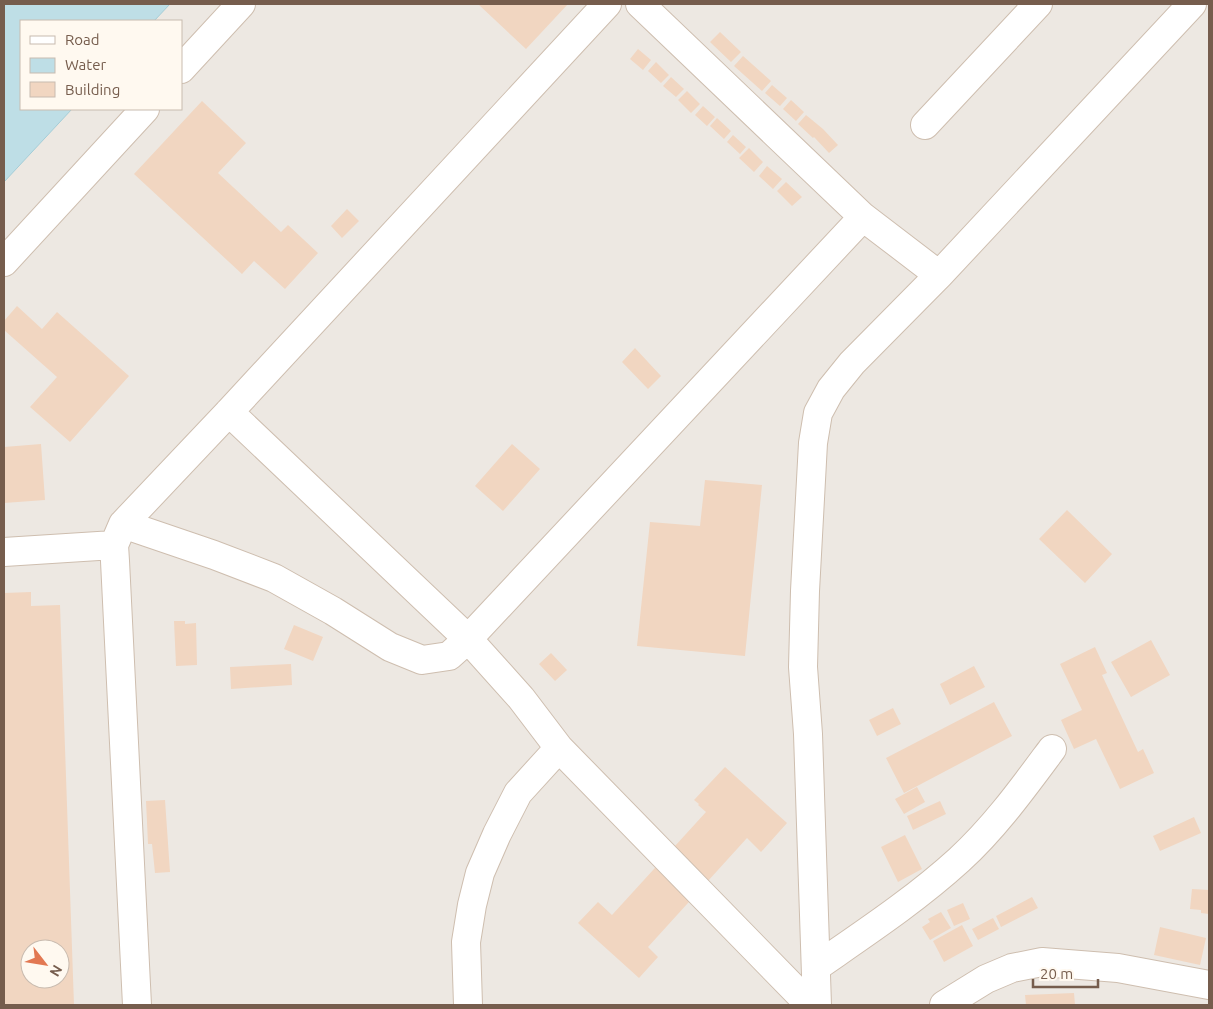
<svg xmlns="http://www.w3.org/2000/svg" width="1213" height="1009" font-family="Ubuntu,sans-serif">
	<style>
		.industrial { fill: #ede8e2; fill-rule: evenodd }
		.water { fill: #bedee6; stroke: #a4cdd7 }
		.building { fill: #f1d6c1; fill-rule: evenodd }
		.lines { fill: none; stroke-linecap: round; stroke-linejoin: round }
		.minor-casing { stroke: #cebeaf; stroke-width: 30 }
		.minor { stroke: #fff; stroke-width: 28 }
	</style>
	<rect width="100%" height="100%" fill="#fcf5e9"/>
	<path class="industrial" d="M 170,4 L 1209,4 L 1209,1005 L 4,1005 L 4,182 L 72,109 L 181,109 L 181,21 L 154,21 ZM 30,949 L 60,949 L 60,979 L 30,979 Z"/>
	<path class="water" d="M 4,4 L 170,4 L 154,21 L 21,21 L 21,109 L 72,109 L 4,182 Z"/>
	<path class="building" d="M 478,4 L 568,4 L 526,49 Z
		M 720,32 L 741,52 L 731,62 L 710,42 Z
		M 638,49 L 651,60 L 643,70 L 630,59 Z
		M 743,56 L 771,81 L 762,91 L 734,66 Z
		M 656,62 L 669,75 L 661,83 L 648,71 Z
		M 671,77 L 684,89 L 676,97 L 663,86 Z
		M 772,85 L 787,98 L 780,106 L 765,93 Z
		M 687,91 L 700,104 L 691,113 L 678,100 Z
		M 791,100 L 804,112 L 796,121 L 783,109 Z
		M 202,101 L 246,143 L 218,173 L 281,232 L 288,225 L 318,253 L 285,289 L 254,261 L 242,274 L 134,174 Z
		M 703,106 L 715,117 L 707,126 L 695,115 Z
		M 806,115 L 823,129 L 838,145 L 829,153 L 814,137 L 813,138 L 798,124 Z
		M 717,118 L 731,131 L 724,139 L 710,126 Z
		M 733,135 L 746,147 L 740,154 L 727,142 Z
		M 749,148 L 763,162 L 754,172 L 739,158 Z
		M 767,166 L 782,179 L 773,189 L 759,176 Z
		M 786,182 L 802,197 L 792,206 L 777,191 Z
		M 347,209 L 359,221 L 342,238 L 331,226 Z
		M 17,306 L 42,329 L 57,312 L 129,376 L 70,442 L 30,407 L 57,377 L 4,330 L 4,321 Z
		M 635,348 L 661,376 L 648,389 L 622,362 Z
		M 41,444 L 45,500 L 4,503 L 4,447 Z
		M 512,444 L 540,469 L 503,511 L 475,486 Z
		M 705,480 L 762,485 L 745,656 L 637,646 L 650,522 L 700,526 Z
		M 1067,510 L 1112,554 L 1085,583 L 1039,539 Z
		M 31,592 L 31,606 L 60,605 L 74,1005 L 4,1005 L 4,593 ZM 30,949 L 60,949 L 60,979 L 30,979 Z
		M 174,621 L 185,621 L 185,624 L 196,623 L 197,665 L 176,666 Z
		M 294,625 L 323,637 L 313,661 L 284,649 Z
		M 1151,640 L 1170,675 L 1131,697 L 1111,662 Z
		M 1095,647 L 1107,673 L 1102,675 L 1138,752 L 1143,749 L 1154,773 L 1120,789 L 1096,739 L 1074,749 L 1061,720 L 1082,710 L 1060,664 Z
		M 551,653 L 567,670 L 555,681 L 539,664 Z
		M 291,664 L 292,685 L 231,689 L 230,667 Z
		M 974,666 L 985,687 L 950,705 L 940,684 Z
		M 994,702 L 1012,736 L 904,793 L 886,758 Z
		M 893,708 L 901,724 L 877,736 L 869,720 Z
		M 725,767 L 787,823 L 761,852 L 747,838 L 648,947 L 658,957 L 639,978 L 578,923 L 598,902 L 612,915 L 706,812 L 698,805 L 699,804 L 694,800 Z
		M 917,787 L 925,802 L 904,814 L 895,799 Z
		M 165,800 L 170,872 L 155,873 L 152,844 L 148,844 L 146,801 Z
		M 940,801 L 946,814 L 913,830 L 907,816 Z
		M 1194,817 L 1201,833 L 1160,851 L 1153,836 Z
		M 905,835 L 922,869 L 898,882 L 881,847 Z
		M 1192,889 L 1209,890 L 1209,914 L 1201,913 L 1201,910 L 1190,909 Z
		M 1032,897 L 1038,908 L 1001,927 L 996,916 Z
		M 963,903 L 970,919 L 954,926 L 947,910 Z
		M 941,912 L 951,928 L 930,940 L 922,927 L 930,922 L 928,919 Z
		M 993,918 L 999,929 L 978,940 L 972,929 Z
		M 962,925 L 973,946 L 944,962 L 933,941 Z
		M 1160,927 L 1206,938 L 1200,965 L 1154,955 Z
		M 1074,993 L 1075,1005 L 1026,1005 L 1025,995 Z"/>
	<g class="lines">
		<g class="minor-casing">
			<path id="minor" d="M 640,4 L 863,217 L 939,275
				M 181,69 L 241,4
				M 925,125 L 1038,4
				M 4,262 L 145,109
				M 229,412 L 468,639 L 521,698 L 559,748 L 810,1005
				M 123,524 L 214,555 L 274,578 L 333,611 L 390,647 L 422,660 L 449,656 L 468,639 L 863,217
				M 4,552 L 114,545
				M 816,967 C 865,933 915,900 959,860 C 995,827 1023,788 1052,749
				M 137,1005 L 115,561 L 114,545 L 123,524 L 229,412 L 607,4
				M 468,1005 L 466,942 L 472,905 L 480,873 L 497,834 L 518,793 L 559,748
				M 817,1005 L 808,734 L 803,667 L 805,591 L 813,443 L 818,413 L 831,389 L 852,363 L 939,275 L 1192,4
				M 944,1005 L 986,979 L 1012,968 L 1042,962 L 1118,968 L 1209,985"/>
		</g>
		<use href="#minor" class="minor"/>
	</g>
	<rect width="1213" height="1009" fill="none" stroke="#765d4d" stroke-width="10"/>
	<rect x="20" y="20" width="162" height="90" fill="#fff9f0" stroke="#c8bbaf"/>
	<rect x="30" y="36" width="25" height="8" fill="#ffffff" stroke="#c8bbaf"/>
	<text x="65" y="45" font-size="15" fill="#765d4d">Road</text>
	<rect x="30" y="58" width="25" height="15" fill="#bedee6" stroke="#c8bbaf"/>
	<text x="65" y="70" font-size="15" fill="#765d4d">Water</text>
	<rect x="30" y="82" width="25" height="15" fill="#f1d6c1" stroke="#c8bbaf"/>
	<text x="65" y="95" font-size="15" fill="#765d4d">Building</text>
	<g transform="translate(45 964) rotate(121)"><circle r="24" fill="#fff9f0" stroke="#c8bbaf"/>
	<path d="M0-4L9 19L0 12L-9 19Z" fill="#e27852"/>
	<text y="-8" font-size="14" font-weight="bold" text-anchor="middle" fill="#765d4d">N</text>
	</g>
	<path d="M1033 979v8h65v-8" fill="none" stroke="#765d4d" stroke-width="2.5"/>
	<text x="1040" y="979" font-size="15" fill="#765d4d" stroke="#fff9f0" stroke-width="4" paint-order="stroke">20 m</text>
</svg>
